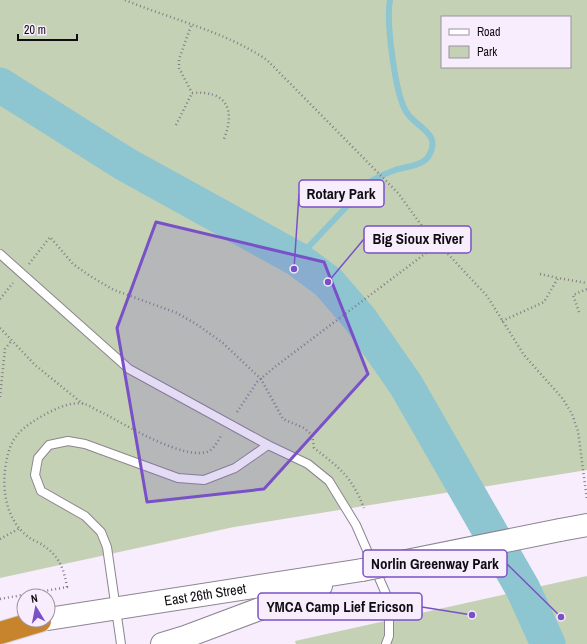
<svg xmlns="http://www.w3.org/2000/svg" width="587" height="644" font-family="'Archivo Narrow',sans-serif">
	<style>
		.green { fill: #c5d1b4; fill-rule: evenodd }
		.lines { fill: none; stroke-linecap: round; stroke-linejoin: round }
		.stream { stroke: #8dc5d1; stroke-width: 6 }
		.river { stroke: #8dc5d1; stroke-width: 35 }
		.service-casing { stroke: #8d8592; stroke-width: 10 }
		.secondary-casing { stroke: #8d8592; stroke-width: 24 }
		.motorway-casing { stroke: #d4d3d4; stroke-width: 24 }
		.path { stroke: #837d87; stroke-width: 2.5; stroke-dasharray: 1 3; stroke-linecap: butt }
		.service { stroke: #fff; stroke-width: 8 }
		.secondary { stroke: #fff; stroke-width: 22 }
		.motorway { stroke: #c8842d; stroke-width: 22 }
		.secondary-bridge-casing { stroke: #8d8592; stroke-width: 24; stroke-linecap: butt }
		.secondary-bridge { stroke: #fff; stroke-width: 22 }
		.marked { fill: #7a50c8; fill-opacity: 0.2; stroke: #7a50c8; stroke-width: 3; stroke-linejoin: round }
		.labels { text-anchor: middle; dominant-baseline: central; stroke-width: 3; stroke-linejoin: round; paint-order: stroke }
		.street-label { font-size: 14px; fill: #100d12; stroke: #f7edfd }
		.leader { fill: none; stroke: #7a50c8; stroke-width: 1.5 }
		.callout-dot { fill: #7a50c8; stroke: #f7edfd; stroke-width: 1.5 }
		.callout { fill: #f7edfd; stroke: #7a50c8; stroke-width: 1.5 }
		.callout-label { font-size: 15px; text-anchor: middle; font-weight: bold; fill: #100d12 }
	</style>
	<rect width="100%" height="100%" fill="#f7edfd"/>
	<path class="green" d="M 0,0 L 587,0 L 587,470 L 234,527 L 0,578 ZM 442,17 L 570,17 L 570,67 L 442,67 Z
		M 587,576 L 587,644 L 296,644 L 295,641 Z"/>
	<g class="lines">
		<path class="stream" d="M 297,259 C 314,241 332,222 349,204 C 355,197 362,187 370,182 C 377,177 387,173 395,170 C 404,167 422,166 428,157 C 443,134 417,128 407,113 C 395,96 386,21 390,0"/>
		<path class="river" d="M 0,85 L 125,164 L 297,259 L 328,282 L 360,319 L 406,385 L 523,589 L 548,644"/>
		<g class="service-casing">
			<path id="service" d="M 0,254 L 129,369 L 268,445 L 308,464 L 329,481 L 356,525 L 386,594 L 389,615 L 389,636 L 386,644
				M 121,644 L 107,547 L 101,532 L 85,516 L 41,491 L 35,475 L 38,458 L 49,445 L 68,441 L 85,444 L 178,478 L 204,480 L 235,468 L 268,445"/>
		</g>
		<g class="secondary-casing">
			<g id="secondary">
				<path d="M 560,530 L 587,525"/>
				<path id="s1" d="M 48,619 L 362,570"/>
				<path d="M 162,644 L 185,637 L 321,586"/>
			</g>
		</g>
		<g class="motorway-casing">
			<path id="motorway" d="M 0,633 L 40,621"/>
		</g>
		<path class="path" d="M 125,0 C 173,20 224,31 267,60 L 398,193 L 422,226 L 487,296 L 524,355 L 563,399 L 572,414 L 578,431 L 587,500
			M 191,26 L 179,59 L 179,68 L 192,93
			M 192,93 C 226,90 236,109 224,139
			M 176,125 L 192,93
			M 29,264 L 50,237 L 73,264 L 90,276 L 114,290 L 177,313 L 196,324 L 223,343 L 261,379 L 283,419 L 304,428 L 312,435 L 314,448 C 341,469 351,476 364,508
			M 540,274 L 558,278
			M 0,299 L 13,283
			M 579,312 L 573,295 L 587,289
			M 502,321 L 544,302 L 558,278 L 587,283
			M 0,328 L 35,365 L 83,404
			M 0,397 L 5,349 L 12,340
			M 237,412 L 257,382 L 276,366 L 438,244
			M 0,539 L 20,528
			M 0,599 L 67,587 C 64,570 60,557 44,546 C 39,542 31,540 26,535 C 1,514 0,474 11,445 C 17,431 30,423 44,415 C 55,409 71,401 84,404 C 90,405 97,411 103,413 C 126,425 186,462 209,451 C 214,449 219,439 222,434"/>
		<use href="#service" class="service"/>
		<use href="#secondary" class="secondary"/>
		<use href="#motorway" class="motorway"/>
		<g class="secondary-bridge-casing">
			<path id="secondary-bridge" d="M 362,570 L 560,530"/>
		</g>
		<use href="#secondary-bridge" class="secondary-bridge"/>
	</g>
	<path class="marked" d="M 156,222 L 324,262 L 368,374 L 264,489 L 147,502 L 117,328 Z"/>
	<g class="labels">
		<g class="street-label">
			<text stroke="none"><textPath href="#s1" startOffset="159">East 26th Street</textPath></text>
		</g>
	</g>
	<path class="leader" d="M294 269L299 194M328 282L364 239M561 617L507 564M472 615L422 607"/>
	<g class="callout-dot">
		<circle cx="294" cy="269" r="4"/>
		<circle cx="328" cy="282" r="4"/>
		<circle cx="561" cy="617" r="4"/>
		<circle cx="472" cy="615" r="4"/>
	</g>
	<g class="callout">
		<rect x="299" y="180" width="85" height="27" rx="4"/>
		<rect x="364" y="226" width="107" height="27" rx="4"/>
		<rect x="363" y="550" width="144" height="27" rx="4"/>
		<rect x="258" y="593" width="164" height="27" rx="4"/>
	</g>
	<g class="callout-label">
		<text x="341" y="199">Rotary Park</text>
		<text x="418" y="244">Big Sioux River</text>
		<text x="435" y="569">Norlin Greenway Park</text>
		<text x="340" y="612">YMCA Camp Lief Ericson</text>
	</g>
	<rect x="441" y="16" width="130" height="52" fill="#f7edfd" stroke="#9b939f"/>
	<rect x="449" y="29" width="20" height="6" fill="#ffffff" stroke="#9b939f"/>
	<text x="477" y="36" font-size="12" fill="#100d12">Road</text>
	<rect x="449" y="46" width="20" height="12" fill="#c5d1b4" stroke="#9b939f"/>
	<text x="477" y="56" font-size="12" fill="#100d12">Park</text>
	<g transform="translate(36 608) rotate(350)"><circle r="19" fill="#f7edfd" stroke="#9b939f"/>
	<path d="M0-3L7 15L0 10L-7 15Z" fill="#7a50c8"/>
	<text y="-6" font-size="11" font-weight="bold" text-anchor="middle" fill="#100d12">N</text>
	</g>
	<path d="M18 34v6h59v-6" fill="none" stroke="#100d12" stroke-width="2"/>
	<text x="24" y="34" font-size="12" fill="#100d12" stroke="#f7edfd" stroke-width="3" paint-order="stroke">20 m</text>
</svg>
